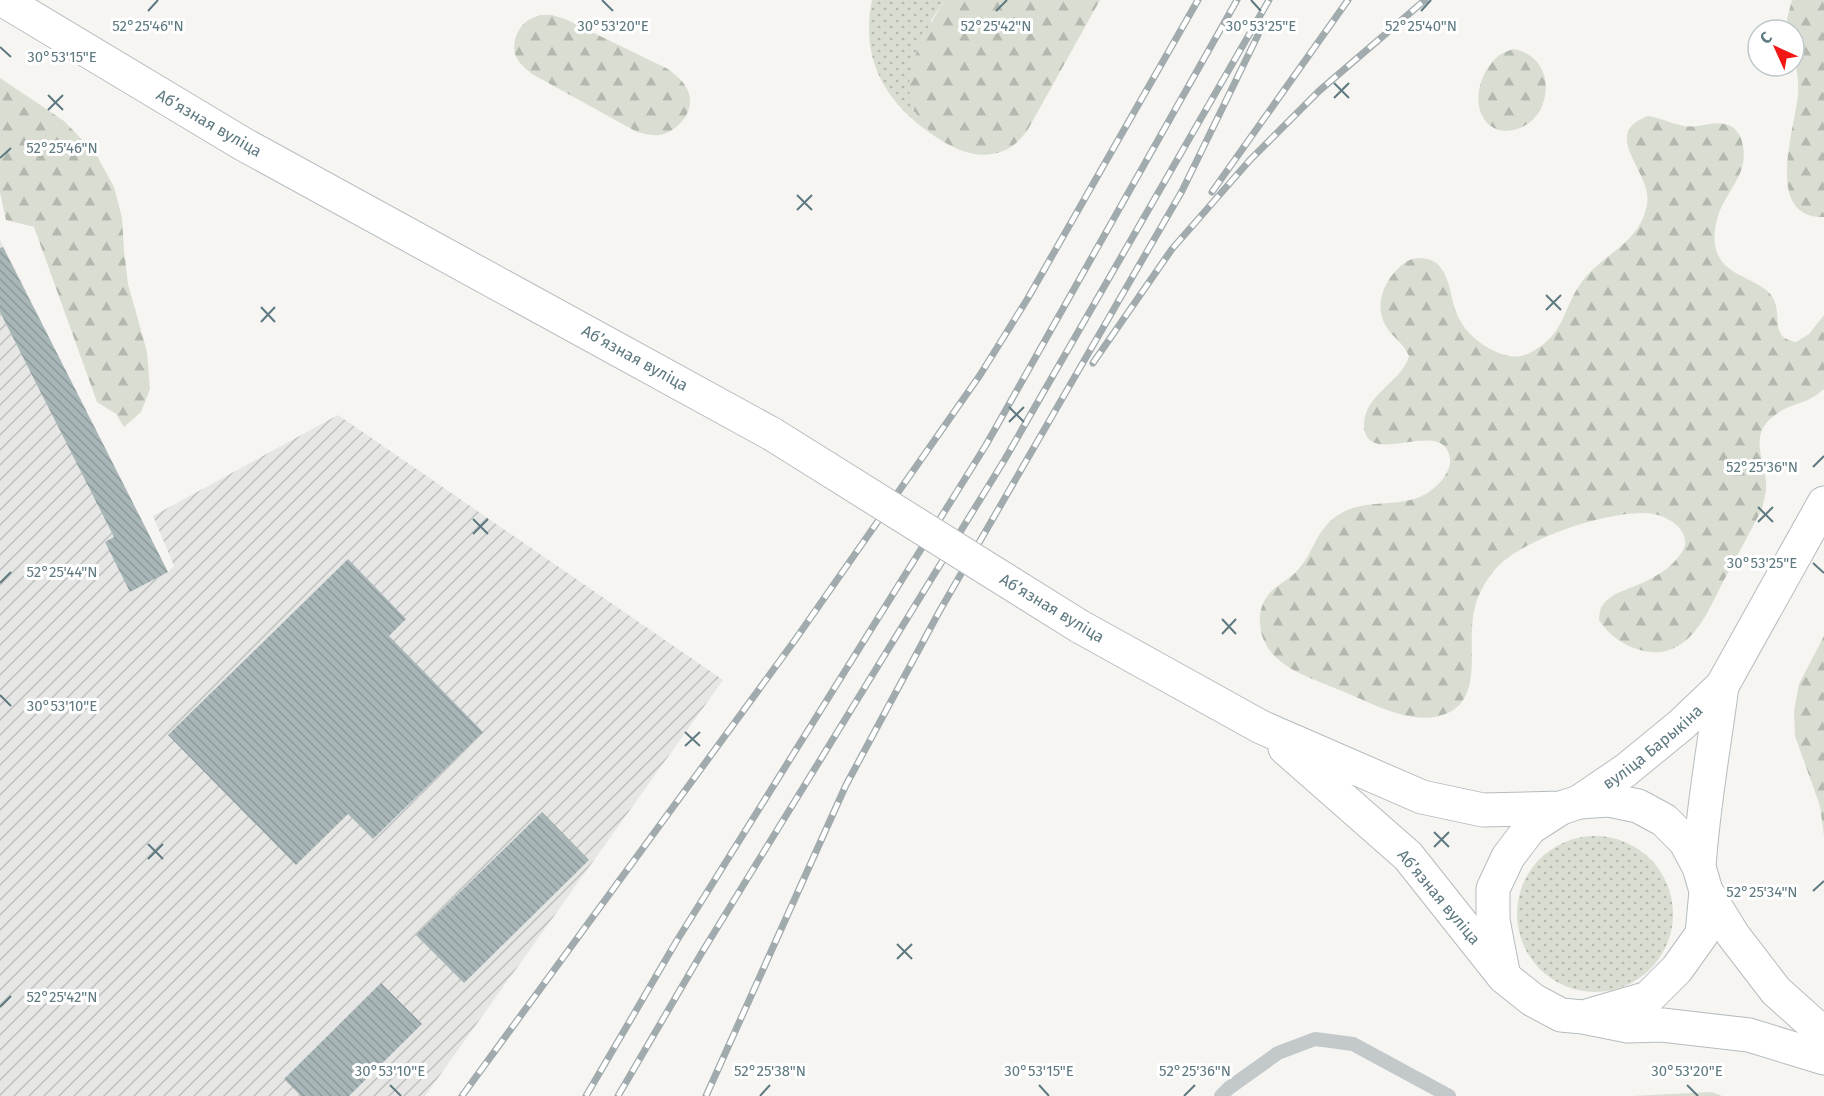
<svg xmlns="http://www.w3.org/2000/svg" width="1824" height="1096" font-family="'Fira Sans',sans-serif">
	<style>
		.industrial { fill: url(#industrial-furrows) }
		.grass { fill: url(#grass-dots) }
		.forest { fill: url(#forest-firs) }
		.building { fill: url(#building-back-hatch) }
		.lines { fill: none; stroke-linecap: round; stroke-linejoin: round }
		.primary-casing { stroke: #b6bcbe; stroke-width: 35 }
		.service { stroke: #c3c9cb; stroke-width: 14 }
		.primary { stroke: #fff; stroke-width: 33 }
		.rail-casing { stroke: #a1abae; stroke-width: 7 }
		.rail { stroke: #fff; stroke-width: 4.5; stroke-dasharray: 14; stroke-linecap: butt }
		.primary-bridge-casing { stroke: #b6bcbe; stroke-width: 35; stroke-linecap: butt }
		.primary-bridge { stroke: #fff; stroke-width: 33 }
		.ticks { fill: none; stroke: #5e7980; stroke-width: 2 }
		.labels { text-anchor: middle; dominant-baseline: central; stroke-width: 6; stroke-linejoin: round; paint-order: stroke }
		.street-label { font-size: 16px; fill: #5e7980; stroke: #fff }
		.ticks-label { font-size: 15px; text-anchor: middle; fill: #5e7980; stroke: #fff; stroke-width: 6; stroke-linejoin: round; paint-order: stroke }
	</style>
	<defs>
		<pattern id="industrial-furrows" width="10" height="10" patternUnits="userSpaceOnUse" patternTransform="scale(1.5)"><rect width="10" height="10" fill="#e6e7e5"/><path d="M-1 1l2-2M0 10L10 0M9 11l2-2" fill="none" stroke="#bec0bf"/></pattern>
		<pattern id="grass-dots" width="8" height="8" patternUnits="userSpaceOnUse" patternTransform="scale(1.5)"><rect width="8" height="8" fill="#daded2"/><path d="M2 2h.1M6 6h.1" fill="none" stroke="#b4b9b0" stroke-width="1.8" stroke-linecap="round"/></pattern>
		<pattern id="forest-firs" width="22" height="20" patternUnits="userSpaceOnUse" patternTransform="scale(1.5)"><rect width="22" height="20" fill="#daded2"/><path d="M5 1l3.5 6h-7zM16 11l3.5 6h-7z" fill="#b4b9b0"/></pattern>
		<pattern id="building-back-hatch" width="6" height="6" patternUnits="userSpaceOnUse" patternTransform="scale(1.5)"><rect width="6" height="6" fill="#a9b6b8"/><path d="M-1 5l2 2M0 0l6 6M5-1l2 2" fill="none" stroke="#8d999b"/></pattern>
	</defs>
	<rect width="100%" height="100%" fill="#f6f5f2"/>
	<path class="industrial" d="M 0,240 L 168,572 L 174,566 L 153,516 L 338,415 L 723,680 L 425,1096 L 0,1096 Z"/>
	<path class="grass" d="M 872,0 L 945,0 L 931,20 L 930,130 L 949,145 C 893,113 858,67 872,0 Z
		M1517 914a78 78 0 1 1 156 0a78 78 0 1 1-156 0Z"/>
	<path class="forest" d="M 945,0 L 1100,0 L 1027,131 C 1020,140 1013,147 1003,151 C 968,166 917,133 910,97 C 904,67 929,24 945,0 Z
		M 1792,0 L 1824,0 L 1824,217 C 1763,218 1795,130 1798,94 C 1799,78 1796,68 1794,53 C 1793,46 1794,37 1794,30 L 1788,30 L 1787,19 Z
		M 540,15 L 552,15 L 565,19 L 668,69 C 677,76 686,83 689,94 C 694,111 680,128 664,134 C 655,137 646,134 637,132 L 532,74 C 529,71 524,68 521,64 C 509,52 514,31 527,21 C 531,18 536,17 540,15 Z
		M 1513,49 C 1562,57 1553,128 1507,131 C 1498,131 1489,127 1484,119 C 1471,100 1482,67 1501,54 C 1504,52 1509,51 1513,49 Z
		M 0,78 L 64,121 L 96,154 L 114,187 L 122,218 L 124,250 L 128,284 L 147,352 L 150,389 L 141,412 L 124,427 L 116,414 L 97,402 L 34,227 L 6,220 L 0,193 Z
		M 1648,116 C 1665,118 1679,129 1697,126 C 1708,125 1717,121 1728,125 C 1735,127 1741,135 1742,142 C 1750,172 1729,187 1719,213 C 1715,225 1713,238 1716,249 C 1723,277 1757,277 1771,295 C 1785,314 1767,337 1796,342 L 1809,334 L 1824,315 L 1824,389 C 1819,393 1814,397 1808,400 C 1798,404 1788,406 1778,413 C 1748,432 1763,455 1766,481 C 1767,491 1764,500 1762,509 C 1750,532 1738,555 1725,578 C 1713,601 1701,633 1678,646 C 1664,654 1650,654 1634,648 C 1620,643 1607,633 1599,620 C 1599,619 1600,609 1601,608 C 1609,592 1632,589 1646,581 C 1659,575 1671,567 1679,556 C 1683,551 1686,547 1685,540 C 1683,523 1660,513 1644,513 C 1604,513 1541,534 1509,557 C 1494,567 1483,584 1477,600 C 1474,609 1472,620 1472,629 C 1470,656 1479,696 1450,712 C 1416,729 1374,704 1342,691 C 1309,677 1262,665 1260,623 C 1259,613 1262,603 1268,595 C 1276,585 1287,581 1296,572 C 1315,553 1315,527 1343,512 C 1378,495 1414,514 1442,480 C 1447,473 1451,466 1450,458 C 1443,415 1365,471 1364,425 C 1364,394 1402,382 1409,356 C 1404,345 1397,340 1390,332 C 1371,309 1383,280 1403,264 C 1411,257 1423,256 1433,261 C 1449,270 1450,294 1455,309 C 1462,330 1479,345 1499,353 C 1511,358 1522,358 1533,351 C 1564,334 1562,312 1579,286 C 1599,254 1640,246 1647,204 C 1653,172 1598,134 1648,116 Z
		M 1824,636 L 1824,836 L 1820,806 L 1795,736 L 1794,711 L 1799,684 Z
		M 1712,1092 L 1722,1096 L 1632,1096 Z"/>
	<path class="building" d="M 3,247 L 168,572 L 130,592 L 105,542 L 114,537 L 0,312 L 0,248 Z
		M 348,559 L 406,619 L 389,636 L 483,732 L 373,839 L 348,814 L 296,865 L 168,735 Z
		M 542,812 L 589,860 L 464,983 L 416,935 Z
		M 381,983 L 422,1024 L 349,1096 L 301,1096 L 284,1079 Z"/>
	<g class="lines">
		<g class="primary-casing">
			<g id="primary">
				<path d="M 3,0 L 243,144 L 772,434"/>
				<path d="M 1079,626 L 1261,727 L 1422,797 L 1483,810 L 1561,808 L 1579,802 L 1609,800 L 1638,806 L 1664,820 L 1685,841 L 1699,867 L 1706,891 L 1733,935 L 1776,991 L 1824,1034"/>
				<path d="M 1285,748 L 1408,856 L 1504,977 L 1533,1000 L 1561,1015 L 1583,1017 L 1628,1026 L 1662,1025 L 1749,1035 L 1824,1058"/>
				<path id="s1" d="M 1579,802 L 1626,770 L 1681,725 L 1722,686 L 1824,503"/>
				<path d="M 1699,867 C 1703,806 1714,747 1722,686"/>
				<path d="M 1503,972 L 1493,920 L 1493,889 L 1508,857 L 1530,828 L 1561,808"/>
				<path d="M 1590,1015 L 1648,998 L 1677,969 L 1702,934 L 1706,891"/>
			</g>
		</g>
		<path class="service" d="M 1221,1096 L 1229,1088 L 1278,1053 L 1315,1039 L 1353,1044 L 1449,1096"/>
		<use href="#primary" class="primary"/>
		<g class="rail-casing">
			<path id="rail" d="M 1212,192 L 1348,0
				M 1093,363 L 1172,249 L 1250,160 L 1319,91 L 1425,0
				M 462,1096 L 795,640 L 980,375 L 1028,298 L 1198,0
				M 586,1096 L 676,942 L 986,445 L 1237,0
				M 618,1096 L 701,954 L 1005,459 L 1269,0
				M 706,1096 L 846,785 L 939,612 L 1182,191 L 1258,35"/>
		</g>
		<use href="#rail" class="rail"/>
		<g class="primary-bridge-casing">
			<path id="primary-bridge" d="M 772,434 L 1079,626"/>
		</g>
		<use href="#primary-bridge" class="primary-bridge"/>
	</g>
	<path class="ticks" d="M 602,0 L 613,11M 1251,0 L 1261,11M 148,11 L 158,0M 996,11 L 1007,0M 1421,11 L 1431,0M 0,47 L 11,57M 1334,83 L 1349,98M 48,95 L 63,110M 1334,98 L 1349,83M 48,110 L 63,95M 0,158 L 11,148M 797,195 L 812,210M 797,210 L 812,195M 1546,295 L 1561,310M 261,307 L 275,322M 1546,310 L 1561,295M 261,322 L 275,307M 1009,407 L 1024,422M 1009,422 L 1024,407M 1813,467 L 1824,456M 1758,507 L 1773,522M 473,519 L 488,534M 1758,522 L 1773,507M 473,534 L 488,519M 1813,563 L 1824,573M 0,583 L 11,572M 1222,619 L 1236,634M 1222,634 L 1236,619M 0,695 L 11,706M 685,732 L 700,746M 685,746 L 700,732M 1434,832 L 1449,847M 148,844 L 163,859M 1434,847 L 1449,832M 148,859 L 163,844M 1813,891 L 1824,881M 897,944 L 912,959M 897,959 L 912,944M 0,1007 L 11,996M 390,1085 L 401,1096M 1039,1085 L 1049,1096M 1687,1085 L 1698,1096M 760,1096 L 770,1085M 1184,1096 L 1195,1085"/>
	<g class="labels">
		<g class="street-label">
			<text transform="translate(209 123) rotate(30)">Абʼязная вуліца</text>
			<text transform="translate(635 358) rotate(29)">Абʼязная вуліца</text>
			<text transform="translate(1052 608) rotate(31)">Абʼязная вуліца</text>
			<text stroke="none"><textPath href="#s1" startOffset="92">вуліца Барыкіна</textPath></text>
			<text transform="translate(1439 897) rotate(50)">Абʼязная вуліца</text>
		</g>
	</g>
	<g class="ticks-label">
		<text x="613" y="31">30°53'20"E</text>
		<text x="1261" y="31">30°53'25"E</text>
		<text x="148" y="31">52°25'46"N</text>
		<text x="996" y="31">52°25'42"N</text>
		<text x="1421" y="31">52°25'40"N</text>
		<text x="62" y="62">30°53'15"E</text>
		<text x="62" y="153">52°25'46"N</text>
		<text x="1762" y="472">52°25'36"N</text>
		<text x="1762" y="568">30°53'25"E</text>
		<text x="62" y="577">52°25'44"N</text>
		<text x="62" y="711">30°53'10"E</text>
		<text x="1762" y="897">52°25'34"N</text>
		<text x="62" y="1002">52°25'42"N</text>
		<text x="770" y="1076">52°25'38"N</text>
		<text x="1195" y="1076">52°25'36"N</text>
		<text x="390" y="1076">30°53'10"E</text>
		<text x="1039" y="1076">30°53'15"E</text>
		<text x="1687" y="1076">30°53'20"E</text>
	</g>
	<g transform="translate(1776 48) rotate(315)"><circle r="28" fill="#ffffff" stroke="#bfc9cc" stroke-width="1.5"/>
	<path d="M0-4.5L10 22L0 15L-10 22Z" fill="#f21615"/>
	<text y="-9" font-size="16" font-weight="bold" text-anchor="middle" fill="#5e7980">С</text>
	</g>
</svg>
